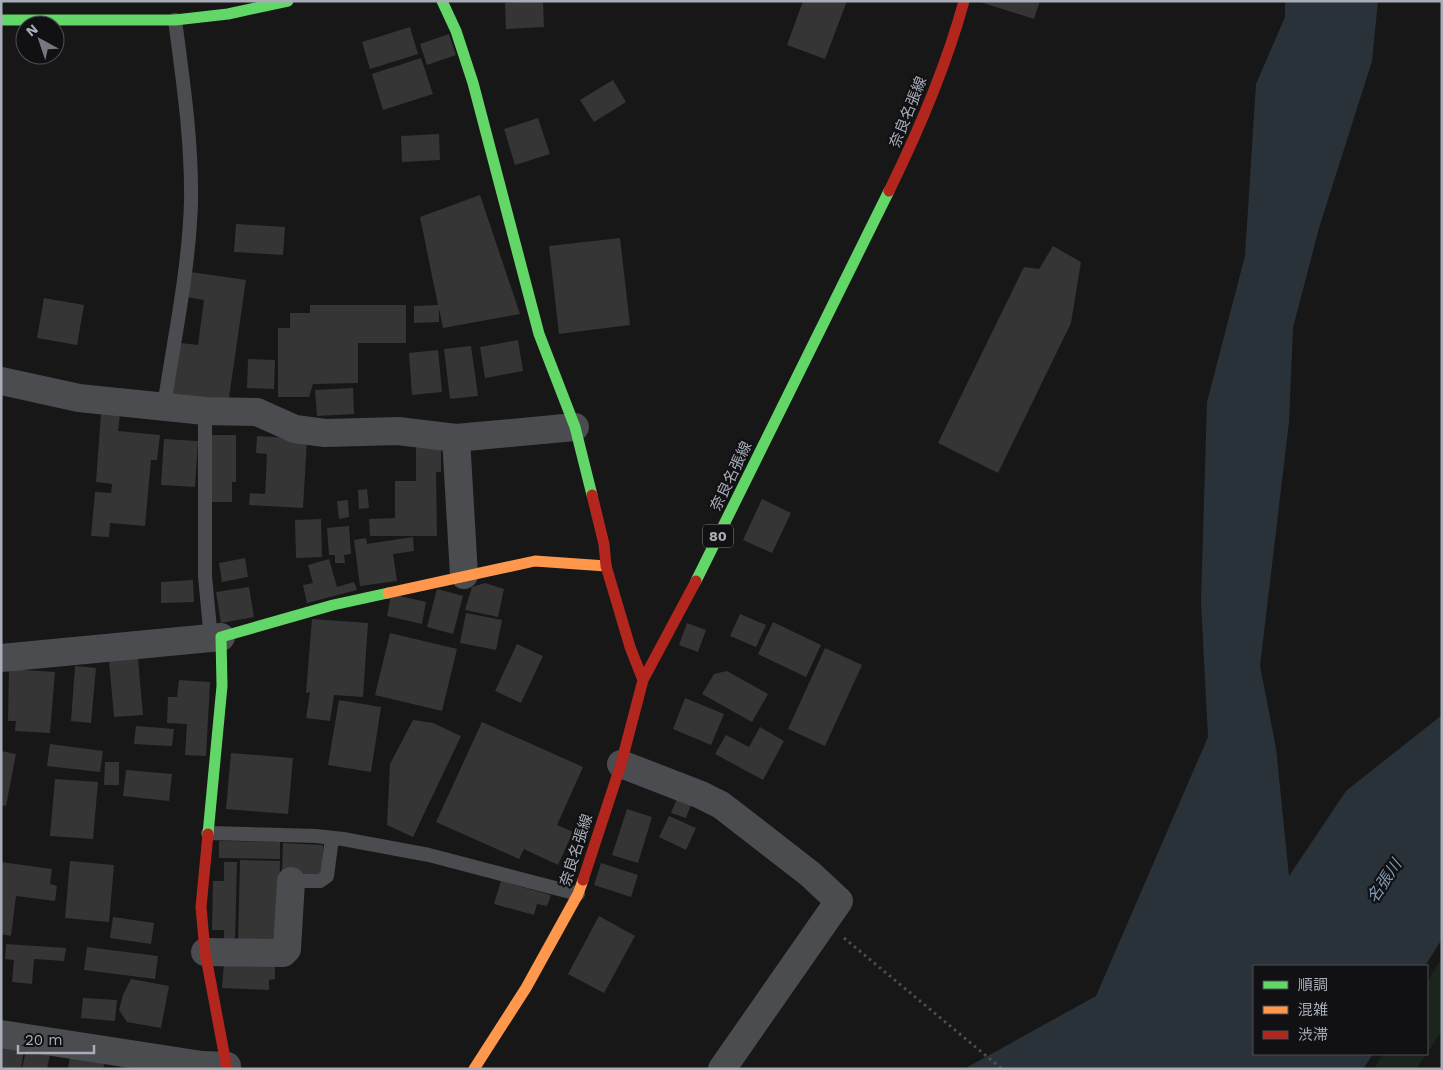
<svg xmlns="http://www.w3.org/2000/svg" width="1443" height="1070" font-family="'Work Sans','Noto Sans JP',sans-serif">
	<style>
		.green { fill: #1d241e }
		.water { fill: #2a3239 }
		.building { fill: #353536 }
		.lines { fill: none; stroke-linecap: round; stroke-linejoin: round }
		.path { stroke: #4d4e52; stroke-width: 3; stroke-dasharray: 2.5 4; stroke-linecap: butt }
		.lane { stroke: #4b4c50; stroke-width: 14 }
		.street { stroke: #4b4c50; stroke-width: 28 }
		.fast { stroke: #63d668; stroke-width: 11 }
		.slow { stroke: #ff974d; stroke-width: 11 }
		.jam { stroke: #b3261e; stroke-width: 11 }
		.labels { text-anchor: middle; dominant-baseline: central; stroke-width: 4.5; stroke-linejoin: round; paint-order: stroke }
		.shield { fill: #111113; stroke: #7b7e86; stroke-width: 1 }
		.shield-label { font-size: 14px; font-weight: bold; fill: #a8adb8 }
		.street-label { font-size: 15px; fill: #a8adb8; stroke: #111113 }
		.water-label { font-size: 16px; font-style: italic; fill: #7f9bb3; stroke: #111113 }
	</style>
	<rect width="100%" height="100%" fill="#171717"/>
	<path class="green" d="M 1442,958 L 1442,1031 L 1427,1053 L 1427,982 Z
		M 1383,1054 L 1427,1054 L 1416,1069 L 1374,1069 Z"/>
	<path class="water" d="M 1285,1 L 1378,1 L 1372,61 L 1319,228 L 1293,328 L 1289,422 L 1260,666 L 1276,748 L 1289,876 L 1346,791 L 1442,715 L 1442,939 L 1425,966 L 1254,966 L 1254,1054 L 1373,1054 L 1363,1069 L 964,1069 L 1096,996 L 1208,737 L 1201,601 L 1207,402 L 1245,256 L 1256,84 L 1285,17 Z"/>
	<path class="building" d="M 529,1 L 543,1 L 544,27 L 506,29 L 505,3 Z
		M 803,1 L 847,1 L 825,59 L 787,45 Z
		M 977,1 L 1040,1 L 1034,19 Z
		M 410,27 L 418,54 L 370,69 L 362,42 Z
		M 449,34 L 456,55 L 427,65 L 420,44 Z
		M 421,58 L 433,94 L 383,110 L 372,74 Z
		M 613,80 L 626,102 L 594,122 L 580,100 Z
		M 538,118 L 550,154 L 515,165 L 504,129 Z
		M 439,134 L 440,160 L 402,162 L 401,136 Z
		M 480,195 L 520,314 L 443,328 L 439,308 L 439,322 L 414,323 L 414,306 L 438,305 L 420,217 Z
		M 236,224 L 285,227 L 283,255 L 234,252 Z
		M 620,238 L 630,325 L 559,334 L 549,246 Z
		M 1053,246 L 1081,262 L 1071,323 L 998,473 L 938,443 L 1024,267 L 1039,269 Z
		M 191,272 L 246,280 L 228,404 L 172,397 L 180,343 L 198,345 L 204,300 L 187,297 Z
		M 44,298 L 84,305 L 77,345 L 37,338 Z
		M 310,305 L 406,305 L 406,343 L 358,343 L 358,383 L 313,384 L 309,397 L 278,397 L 278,328 L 290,328 L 290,313 L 310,313 Z
		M 518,340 L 523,371 L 485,378 L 480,347 Z
		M 471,346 L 478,396 L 450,399 L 444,349 Z
		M 438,350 L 442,392 L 412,395 L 409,353 Z
		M 248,359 L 275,360 L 274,389 L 247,388 Z
		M 353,388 L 354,414 L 317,416 L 315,390 Z
		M 101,413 L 120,414 L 118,431 L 160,435 L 157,460 L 151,460 L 145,526 L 110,523 L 109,537 L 91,536 L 95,492 L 111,493 L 112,484 L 96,482 Z
		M 212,435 L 236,435 L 236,482 L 232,482 L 232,502 L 211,502 Z
		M 257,436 L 307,439 L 303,508 L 249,505 L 250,493 L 265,494 L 267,454 L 256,453 Z
		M 164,439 L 198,441 L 195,487 L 161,485 Z
		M 416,443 L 441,443 L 441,472 L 436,472 L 437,536 L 370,536 L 369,519 L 395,518 L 395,481 L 416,481 Z
		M 367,489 L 369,508 L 359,509 L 358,490 Z
		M 762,499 L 791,513 L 772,553 L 743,540 Z
		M 348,500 L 349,517 L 339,519 L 337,501 Z
		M 321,519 L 322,557 L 296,558 L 295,520 Z
		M 349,526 L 351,554 L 344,555 L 345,563 L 335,563 L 335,555 L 329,555 L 327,528 Z
		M 413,537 L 414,551 L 393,554 L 397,581 L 360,586 L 354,540 L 366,538 L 367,544 Z
		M 245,558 L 248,577 L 222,582 L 219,563 Z
		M 329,559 L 337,587 L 354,582 L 357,590 L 307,603 L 303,585 L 313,583 L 308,565 Z
		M 193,580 L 194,602 L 161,603 L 161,582 Z
		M 485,583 L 504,589 L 498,617 L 465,610 L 472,587 Z
		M 249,587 L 254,617 L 221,623 L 216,592 Z
		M 437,589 L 463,596 L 453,634 L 427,627 Z
		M 391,594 L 426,602 L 422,624 L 387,616 Z
		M 466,613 L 502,620 L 496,650 L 460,643 Z
		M 740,614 L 766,625 L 756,647 L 730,636 Z
		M 312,619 L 368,623 L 363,697 L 334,695 L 330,721 L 306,718 L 310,692 L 306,693 Z
		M 773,622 L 821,645 L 806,677 L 758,654 Z
		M 687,623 L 706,630 L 698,652 L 679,645 Z
		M 390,633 L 457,649 L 442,711 L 375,695 Z
		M 517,644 L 543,656 L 521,703 L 495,691 Z
		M 825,648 L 862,665 L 825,746 L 788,729 Z
		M 138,658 L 143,715 L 114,717 L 109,660 Z
		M 75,666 L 96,668 L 91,723 L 71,721 Z
		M 9,669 L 55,672 L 50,733 L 15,731 L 16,721 L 8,721 Z
		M 727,671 L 768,694 L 752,722 L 702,694 L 714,674 Z
		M 179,680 L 210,682 L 206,756 L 185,755 L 187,724 L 167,723 L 168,697 L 177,697 Z
		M 685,698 L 724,714 L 711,745 L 673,729 Z
		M 339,700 L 381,707 L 371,772 L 328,765 Z
		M 413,720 L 433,723 L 461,736 L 413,837 L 387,825 L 390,764 Z
		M 482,722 L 583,767 L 557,825 L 573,832 L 558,865 L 524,849 L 519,859 L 436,822 Z
		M 136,726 L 174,729 L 172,746 L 134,744 Z
		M 760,727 L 784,741 L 763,780 L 715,754 L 726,735 L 749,747 Z
		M 50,744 L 103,751 L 100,772 L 47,766 Z
		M 1,751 L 16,754 L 6,806 L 1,805 Z
		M 231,753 L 293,758 L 288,814 L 226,809 Z
		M 105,762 L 119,762 L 119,785 L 104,785 Z
		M 126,770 L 172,774 L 169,801 L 123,796 Z
		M 55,779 L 98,782 L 93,839 L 50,836 Z
		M 678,796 L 692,802 L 686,818 L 671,813 Z
		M 627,809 L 652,817 L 638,863 L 612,855 Z
		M 669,816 L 696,828 L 686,850 L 659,837 Z
		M 219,841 L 280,842 L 280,859 L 219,858 Z
		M 283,843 L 323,845 L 322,876 L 282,874 Z
		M 240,860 L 280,861 L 278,943 L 238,942 Z
		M 70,861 L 114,865 L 109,922 L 65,918 Z
		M 1,862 L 52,869 L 50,884 L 57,886 L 55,901 L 16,896 L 11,936 L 1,934 Z
		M 224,862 L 237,862 L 235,943 L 224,944 L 224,930 L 212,930 L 213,881 L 224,881 Z
		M 601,863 L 638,875 L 631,897 L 594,885 Z
		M 501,881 L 551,895 L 547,906 L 537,904 L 534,915 L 494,904 Z
		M 599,916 L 635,936 L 604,993 L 568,974 Z
		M 113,917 L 154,923 L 151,944 L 110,938 Z
		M 6,944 L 66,948 L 64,961 L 34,959 L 32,984 L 12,982 L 14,960 L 5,959 Z
		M 87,947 L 158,956 L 155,979 L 84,970 Z
		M 224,963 L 275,964 L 275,979 L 269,980 L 269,990 L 222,988 Z
		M 131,979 L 169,986 L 161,1028 L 127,1022 L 119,1010 L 123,995 Z
		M 83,998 L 117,1000 L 115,1021 L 81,1018 Z
		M 1,1045 L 24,1050 L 21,1069 L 1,1069 Z
		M 26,1050 L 50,1054 L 47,1069 L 22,1069 Z
		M 70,1056 L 105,1062 L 103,1069 L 68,1069 Z"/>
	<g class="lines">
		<path class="path" d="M 844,938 L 1002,1069"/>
		<path class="lane" d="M 164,406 C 174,339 189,270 191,202 C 192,141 183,81 175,20
			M 205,411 L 205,576 L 210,629 L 207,638
			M 208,833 L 316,836 L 343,839 L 429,855 L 578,894
			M 291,881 L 320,881 L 327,876 L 332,838"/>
		<path class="street" d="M 1,381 L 79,398 L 205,411 L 257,412 L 295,429 L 325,433 L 398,431 L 456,438 L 575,427
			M 456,438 L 464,575
			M 1,658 L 221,637
			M 621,764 L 701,795 L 721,805 L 810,874 L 839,901 L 722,1069
			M 205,952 L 283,953 L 287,949 L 291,881
			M 1,1034 L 202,1065 L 227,1066"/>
		<path class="fast" d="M 442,1 L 456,31 L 473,83 L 539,334 L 575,427 L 592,495
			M 1,20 L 175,20 L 228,14 L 288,1
			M 696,581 L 889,191
			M 208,834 L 222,686 L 221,637 L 333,605 L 388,593"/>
		<path class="slow" d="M 388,593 L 535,561 L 606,566
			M 474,1069 L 526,988 L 578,894 L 583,880"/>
		<path class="jam" d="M 889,191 C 919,130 946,67 964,1
			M 592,495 L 604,544 L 606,566 L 630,647 L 643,680
			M 208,834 L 201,907 L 205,952 L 227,1069
			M 583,880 L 621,764 L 643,680 L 696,581"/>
	</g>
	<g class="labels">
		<rect class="shield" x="703" y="524.5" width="30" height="23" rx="4"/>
		<g class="shield-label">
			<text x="718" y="536">80</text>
		</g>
		<g class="street-label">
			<text transform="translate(908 112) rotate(-68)">奈良名張線</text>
			<text transform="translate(731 476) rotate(-64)">奈良名張線</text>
			<text transform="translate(576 850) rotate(-72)">奈良名張線</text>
		</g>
		<g class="water-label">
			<text transform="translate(1384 881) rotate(-56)">名張川</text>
		</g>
	</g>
	<rect width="1443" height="1070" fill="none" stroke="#a8adb8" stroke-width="5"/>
	<rect x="1253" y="965" width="175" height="90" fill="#111113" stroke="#4d4f55"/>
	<rect x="1263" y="981" width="25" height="8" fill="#63d668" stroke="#4d4f55"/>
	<text x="1298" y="990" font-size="15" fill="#a8adb8">順調</text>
	<rect x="1263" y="1006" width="25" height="8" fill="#ff974d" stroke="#4d4f55"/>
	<text x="1298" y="1015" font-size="15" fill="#a8adb8">混雑</text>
	<rect x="1263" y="1031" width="25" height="8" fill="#b3261e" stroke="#4d4f55"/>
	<text x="1298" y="1040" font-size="15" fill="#a8adb8">渋滞</text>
	<g transform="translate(40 40) rotate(320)"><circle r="24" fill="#111113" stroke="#4d4f55"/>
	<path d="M0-4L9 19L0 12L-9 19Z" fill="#757880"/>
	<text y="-8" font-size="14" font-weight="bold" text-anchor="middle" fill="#a8adb8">N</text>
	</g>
	<path d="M18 1045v8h76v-8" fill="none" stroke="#a8adb8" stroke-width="2.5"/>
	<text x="25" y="1045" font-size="15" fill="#a8adb8" stroke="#111113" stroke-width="4" paint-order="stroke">20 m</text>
</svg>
